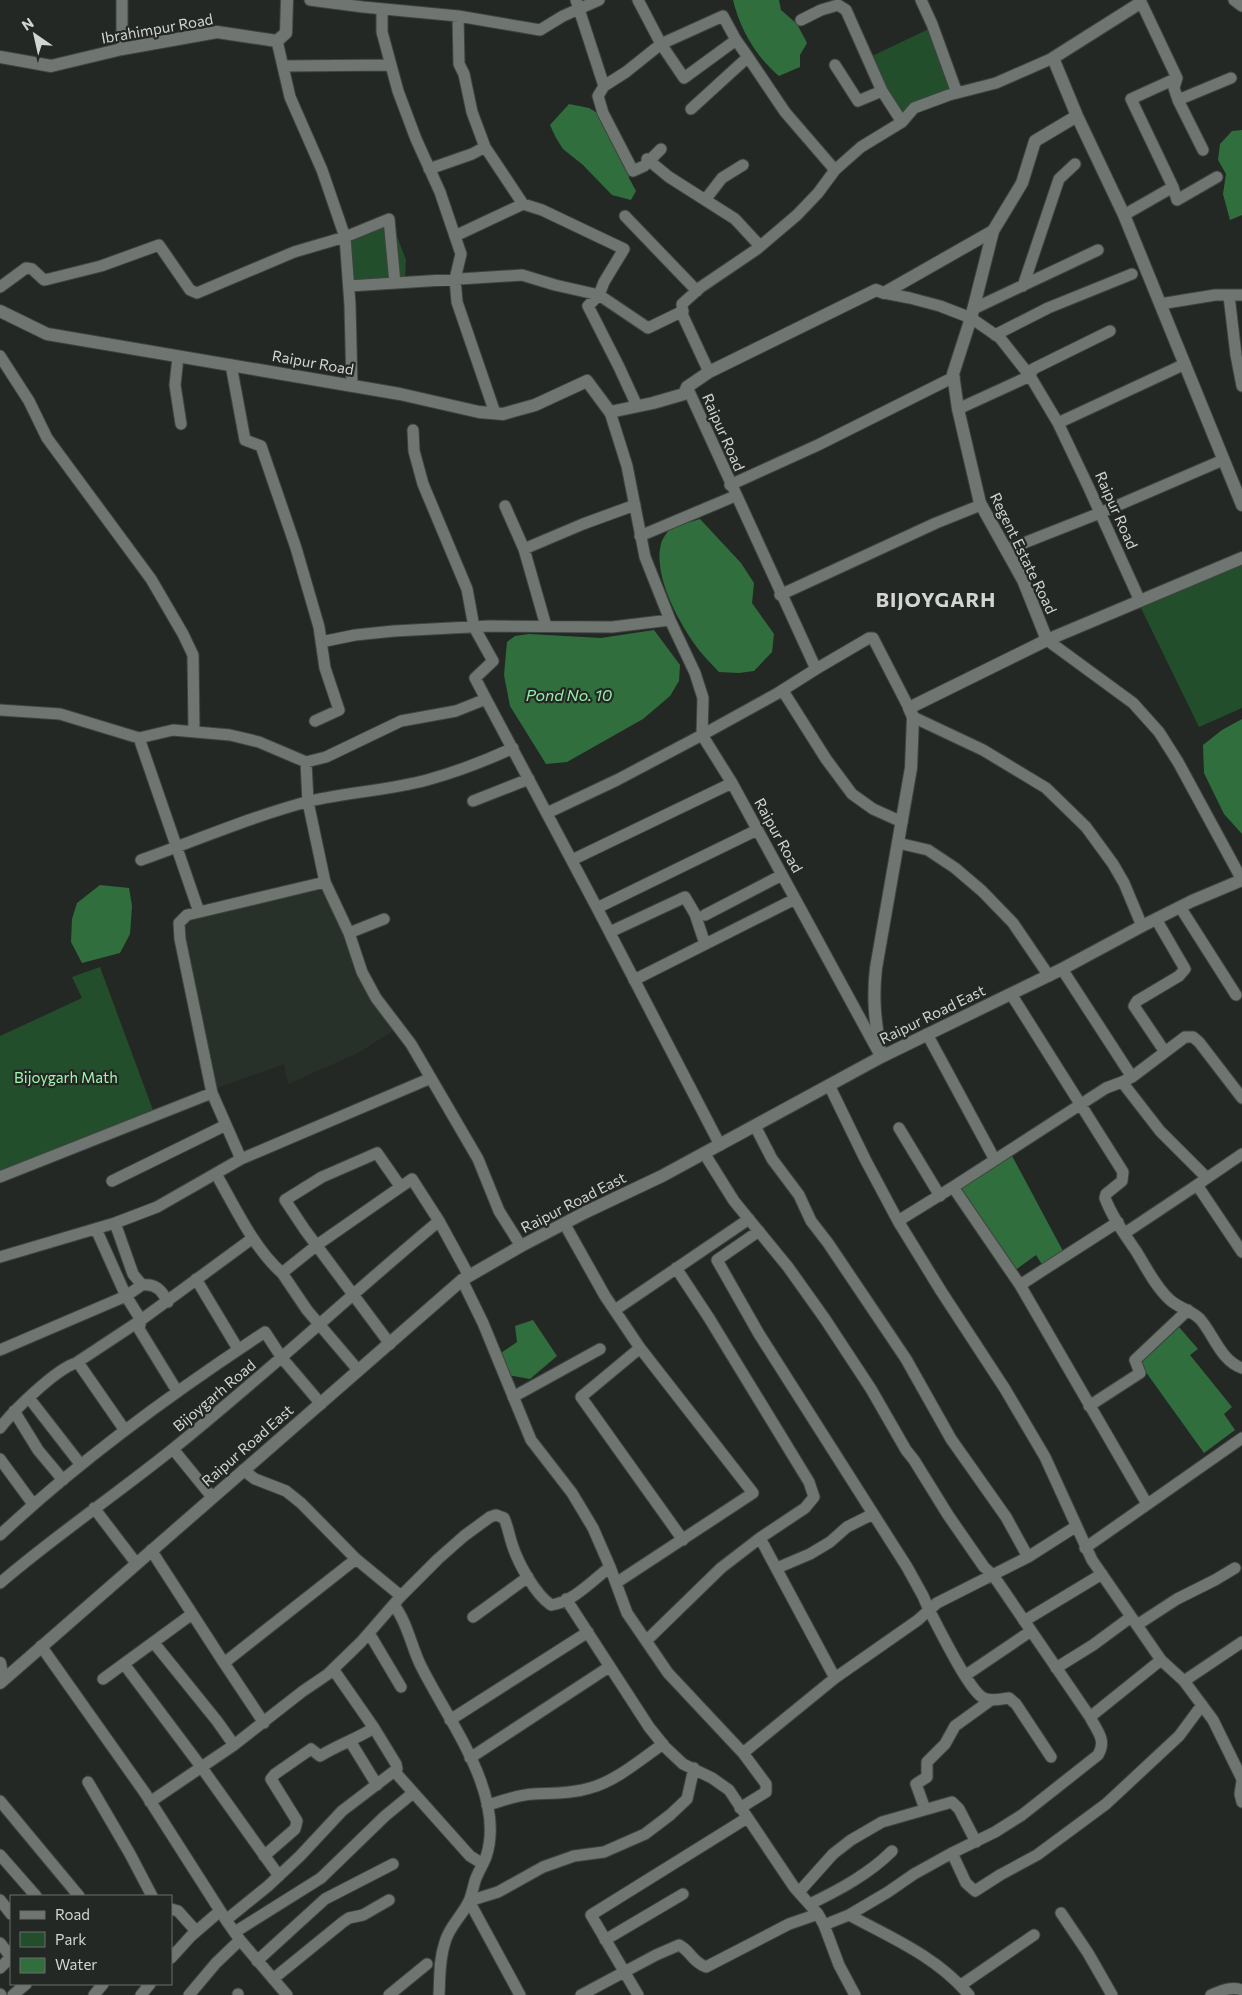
<svg xmlns="http://www.w3.org/2000/svg" width="1242" height="1995" font-family="Commissioner,sans-serif">
	<style>
		.built { fill: #283129 }
		.green { fill: #224e2c }
		.water { fill: #306e3e }
		.lines { fill: none; stroke-linecap: round; stroke-linejoin: round }
		.street-casing { stroke: #404440; stroke-width: 13 }
		.secondary-casing { stroke: #404440; stroke-width: 14 }
		.street { stroke: #6f7570; stroke-width: 11 }
		.secondary { stroke: #6f7570; stroke-width: 12 }
		.labels { text-anchor: middle; dominant-baseline: central; stroke-width: 4.5; stroke-linejoin: round; paint-order: stroke }
		.street-label { font-size: 15px; fill: #d2d5d2; stroke: #242824 }
		.park-label { font-size: 15px; fill: #9ff6ae; stroke: #242824 }
		.water-label { font-size: 16px; font-style: italic; fill: #98efa8; stroke: #242824 }
		.district-label { font-size: 20px; font-weight: bold; letter-spacing: 1px; fill: #d2d5d2; stroke: #242824 }
	</style>
	<rect width="100%" height="100%" fill="#242824"/>
	<path class="built" d="M 328,884 L 373,999 L 396,1029 L 358,1053 L 288,1084 L 284,1064 L 216,1088 L 183,939 L 185,920 Z"/>
	<path class="green" d="M 933,27 L 953,90 L 903,114 L 885,89 L 870,57 Z
		M 391,221 L 406,260 L 405,279 L 354,282 L 346,234 Z
		M 1242,561 L 1242,708 L 1199,727 L 1139,604 Z
		M 100,967 L 154,1113 L 0,1171 L 0,1036 L 82,998 L 72,977 Z"/>
	<path class="water" d="M 733,0 L 779,0 L 781,10 L 797,24 L 807,43 L 800,55 L 800,67 L 779,76 C 756,57 740,29 733,0 Z
		M 569,104 L 589,108 L 599,114 L 628,169 L 629,178 L 636,191 L 631,200 L 612,195 L 583,165 L 563,149 L 556,138 L 550,125 Z
		M 1242,130 L 1242,215 L 1230,220 L 1223,194 L 1226,174 L 1218,160 L 1220,144 L 1232,131 Z
		M 700,519 L 741,563 L 754,583 L 752,603 L 774,634 L 772,652 L 754,671 L 739,673 L 719,672 C 711,663 702,655 696,646 C 678,621 653,575 661,544 C 662,539 667,533 670,528 Z
		M 654,630 L 680,665 L 679,681 L 670,696 L 643,719 L 567,762 L 546,764 L 510,706 L 504,675 L 507,642 L 515,636 L 529,634 L 601,638 Z
		M 1242,719 L 1242,834 L 1224,814 L 1204,773 L 1203,745 L 1222,730 Z
		M 100,885 L 129,888 L 132,906 L 130,934 L 120,953 L 82,963 L 71,942 L 72,919 L 77,903 Z
		M 1010,1152 L 1064,1253 L 1043,1266 L 1036,1255 L 1014,1271 L 959,1185 Z
		M 533,1320 L 557,1356 L 530,1379 L 508,1375 L 498,1355 L 517,1342 L 515,1326 Z
		M 1179,1327 L 1198,1349 L 1190,1355 L 1232,1407 L 1224,1414 L 1235,1430 L 1204,1453 L 1143,1368 L 1143,1361 Z"/>
	<g class="lines">
		<g class="street-casing">
			<path id="street" d="M 310,0 L 363,7 L 458,16 L 540,30 L 563,16 L 599,0
				M 576,0 L 604,86
				M 638,0 L 661,44 L 684,78 L 736,40 L 748,57 L 691,109
				M 921,0 L 932,24 L 957,93
				M 1140,0 L 1177,78 L 1174,88 L 1178,100 L 1203,150
				M 1234,0 L 1242,6
				M 382,9 L 382,32 L 398,91 L 416,139 L 440,192 L 461,254 L 455,279 L 457,302 L 495,413
				M 458,16 L 459,64 L 464,74 L 472,112 L 485,147 L 523,204
				M 801,20 L 821,10 L 838,5 L 846,10 L 882,91 L 902,122
				M 277,41 L 290,97 L 322,170 L 345,237 L 350,305 L 352,386
				M 122,49 L 122,0
				M 748,57 L 785,112 L 835,170
				M 835,65 L 858,101 L 882,91
				M 283,66 L 391,65
				M 1177,78 L 1131,99 L 1173,187 L 1177,200 L 1217,177
				M 1178,100 L 1231,78
				M 661,149 L 644,166 L 633,171 L 603,113 L 598,96 L 604,86 L 626,72 L 661,44 L 723,16 L 736,40
				M 647,159 L 669,177 L 735,219 L 760,246
				M 429,169 L 472,154 L 485,147
				M 705,200 L 722,178 L 743,165
				M 1124,215 L 1173,187
				M 625,216 L 697,291
				M 455,236 L 523,204 L 542,210 L 624,249 L 604,282 L 599,295 L 588,306 L 619,367 L 637,406
				M 349,286 L 522,275 L 555,285 L 599,295 L 648,328 L 683,311
				M 1023,286 L 1059,179 L 1075,164
				M 0,287 L 26,268 L 32,269 L 44,280 L 49,279 L 101,266 L 159,245 L 190,290 L 197,293 L 294,252 L 345,237 L 389,219 L 395,283
				M 884,293 L 910,298 L 940,306 L 971,318 L 1000,338 L 1030,376 L 1058,423 L 1088,486 L 1140,601
				M 1229,296 L 1236,355 L 1242,386
				M 1160,304 L 1215,295 L 1242,295
				M 973,309 L 1098,250
				M 995,335 L 1048,308 L 1132,274
				M 0,356 L 29,401 L 47,438 L 151,579 L 183,634 L 193,655 L 194,731
				M 178,357 L 175,385 L 181,424
				M 231,365 L 245,440 L 261,446 L 296,548 L 319,627 L 325,668 L 339,710 L 315,721
				M 709,372 L 683,316 L 682,304 L 701,287 L 757,249 L 797,215 L 818,193 L 835,170 L 861,147 L 902,122 L 914,108 L 949,95 L 996,83 L 1053,58
				M 687,387 L 816,669 L 778,693 L 702,735 L 732,783 L 879,1053
				M 958,409 L 1030,376 L 1033,369 L 1110,331
				M 1058,423 L 1185,364
				M 413,430 L 414,451 L 423,484 L 467,589 L 474,627 L 493,661 L 475,678 L 486,699
				M 730,485 L 818,445 L 954,377
				M 505,506 L 524,549 L 546,626
				M 640,536 L 735,496
				M 524,549 L 583,524 L 635,505
				M 1006,550 L 1100,513 L 1223,460
				M 780,595 L 936,523 L 981,505
				M 1047,640 L 1133,703 L 1159,732 L 1178,762 L 1242,880
				M 321,642 L 355,635 L 394,631 L 489,626 L 612,627 L 670,620 L 645,557 L 627,466 L 610,412
				M 816,669 L 869,638 L 873,638 L 909,708
				M 783,691 L 826,759 L 852,794 L 873,809 L 902,822
				M 0,710 L 60,714 L 139,738 L 173,730 L 230,735 L 259,742 L 306,762 L 326,757 L 401,721 L 456,711 L 486,699 L 597,908 L 720,1145
				M 913,717 L 983,750 L 1046,788 L 1086,827 L 1113,864 L 1124,883 L 1142,926
				M 139,738 L 199,912
				M 306,762 L 308,802 L 325,882 L 349,933 L 362,972 L 376,998 L 411,1044 L 478,1159 L 499,1211 L 521,1246
				M 473,801 L 529,779
				M 547,813 L 617,780 L 702,735 L 703,698 L 695,673 L 670,620
				M 898,843 L 928,850 L 955,868 L 982,891 L 1013,923 L 1049,976
				M 141,860 C 197,840 253,816 310,801 C 349,792 390,790 427,780 C 456,772 485,761 513,748
				M 572,860 L 732,783
				M 1180,907 L 1236,995
				M 597,908 L 757,830
				M 705,915 L 782,875
				M 1156,919 L 1185,969 L 1179,976 L 1137,1001 L 1134,1006 L 1165,1052
				M 610,932 L 685,897 L 695,914 L 705,944
				M 349,933 L 384,919
				M 1062,969 L 1132,1077 L 1122,1082 L 1160,1131 L 1207,1178 L 1197,1185 L 1242,1252
				M 634,980 L 795,899
				M 1011,994 L 1123,1172 L 1122,1181 L 1106,1194 L 1105,1198 C 1112,1217 1125,1235 1136,1251 C 1146,1267 1155,1286 1169,1299 C 1178,1308 1191,1310 1200,1319 C 1214,1335 1221,1361 1242,1368
				M 927,1034 L 995,1160
				M 1132,1077 L 1185,1037 L 1193,1037 L 1199,1042 L 1242,1098
				M 829,1085 L 865,1159 L 898,1221 L 941,1291 L 1005,1389 L 1045,1457 L 1092,1560 L 1161,1660 L 1184,1681 L 1213,1720 L 1242,1779
				M 755,1126 L 772,1159 L 799,1195 L 811,1221 L 828,1243 L 906,1359 L 951,1439 L 1006,1517 L 1028,1557
				M 899,1128 L 940,1196
				M 704,1153 L 734,1201 L 788,1267 L 825,1319 L 871,1389 L 906,1450 L 914,1460 L 948,1515 L 984,1567 L 993,1575 L 1090,1717 L 1161,1660
				M 241,1159 L 212,1093 L 180,939 L 179,923 L 187,915 L 325,882
				M 216,1174 C 234,1205 254,1249 282,1273 L 307,1310 L 358,1370
				M 0,1177 L 212,1093
				M 1207,1178 L 1242,1154
				M 112,1181 L 226,1125
				M 953,1187 L 1020,1285 L 1147,1504
				M 898,1221 L 953,1187 L 1106,1088 L 1122,1082
				M 115,1223 L 133,1274 L 142,1285 C 156,1283 162,1291 168,1302
				M 564,1223 L 605,1296 L 640,1348 L 753,1493 L 616,1583
				M 96,1229 L 126,1296 L 142,1285
				M 759,1231 L 717,1260 L 759,1334 L 907,1567 L 923,1596 L 929,1610 L 937,1603 L 1028,1557 L 1075,1527
				M 1125,1233 L 1197,1185
				M 0,1257 L 115,1223 L 157,1207 L 241,1159 L 431,1078
				M 676,1268 L 709,1318 L 809,1482 L 814,1497 L 805,1508 L 760,1538 L 835,1678 L 918,1620 L 929,1610 C 939,1628 967,1687 982,1697 C 989,1702 1000,1699 1009,1698 L 1016,1704 L 1051,1757
				M 282,1273 L 317,1245 L 412,1179 L 439,1221 L 469,1276
				M 196,1279 L 238,1349
				M 462,1280 L 483,1323 L 531,1440 L 572,1493 L 593,1528 L 610,1567
				M 1020,1285 L 1118,1222
				M 615,1310 L 749,1219
				M 141,1320 L 139,1329 L 177,1391
				M 390,1344 L 305,1230 L 285,1200 L 322,1177 L 377,1153 L 400,1186
				M 640,1348 L 581,1397 L 683,1540
				M 0,1350 L 126,1296 L 141,1320 L 253,1238
				M 76,1363 L 141,1320
				M 513,1397 L 600,1349
				M 29,1398 L 81,1465
				M 1089,1406 L 1140,1373 L 1135,1360 L 1188,1310
				M 14,1411 L 38,1450 L 63,1480
				M 0,1428 C 13,1411 56,1369 76,1363 L 79,1364 L 124,1429
				M 173,1449 L 212,1497
				M 0,1459 L 33,1504
				M 243,1470 L 255,1479 L 286,1491 L 301,1503 L 356,1559 L 401,1596
				M 94,1508 L 136,1563
				M 0,1535 C 81,1459 172,1393 265,1332 L 282,1358 L 321,1404
				M 1085,1548 L 1242,1438
				M 151,1550 L 224,1663 L 356,1559
				M 777,1568 L 810,1554 L 830,1542 L 847,1527 L 873,1514
				M 0,1583 C 56,1535 117,1494 174,1448 C 265,1375 350,1295 439,1221
				M 566,1599 L 649,1727 L 665,1747 L 683,1764 L 712,1778 L 729,1790 L 794,1887 L 818,1914 L 824,1925
				M 394,1605 C 407,1622 411,1645 420,1664 C 446,1718 507,1794 486,1857 C 483,1864 479,1871 476,1878 C 473,1886 472,1896 468,1903 C 461,1917 449,1927 445,1942 C 439,1960 440,1977 439,1995
				M 473,1617 L 528,1577
				M 1024,1621 L 1102,1574
				M 1137,1625 L 1177,1599 L 1215,1580 L 1235,1568
				M 369,1633 L 401,1687
				M 646,1641 L 721,1568 L 760,1538
				M 154,1643 L 217,1721 L 234,1745
				M 41,1646 L 145,1793 L 226,1920 L 240,1940 L 287,1995
				M 224,1663 L 264,1723
				M 124,1664 L 202,1768 L 279,1876
				M 1056,1668 L 1093,1645 L 1131,1617
				M 966,1675 L 1031,1631
				M 103,1679 L 192,1614
				M 1184,1681 L 1242,1642
				M 450,1720 L 588,1632
				M 350,1741 L 377,1785
				M 743,1753 L 835,1678
				M 470,1758 L 609,1667
				M 395,1772 L 470,1856 L 483,1864
				M 1242,1781 L 1240,1794 L 1242,1802
				M 88,1782 L 130,1854 L 152,1896
				M 0,1801 L 79,1896
				M 150,1802 L 234,1745 L 303,1691 L 328,1674 L 361,1642 L 401,1596 L 438,1559 L 464,1536 L 490,1517 L 496,1515 L 504,1518 C 508,1527 509,1535 512,1544 C 518,1563 535,1594 551,1605 C 573,1602 593,1580 610,1567 L 627,1613 L 668,1673 L 743,1753 L 766,1784 L 766,1792 L 740,1808
				M 487,1805 C 502,1801 517,1795 533,1794 C 552,1793 571,1794 590,1788 C 616,1781 640,1760 663,1744
				M 925,1809 L 916,1784 L 927,1777 L 927,1762 L 945,1744 L 955,1726 L 991,1700
				M 952,1853 L 995,1832 L 1022,1815 L 1098,1755 C 1107,1740 1097,1731 1090,1717
				M 0,1855 L 36,1896
				M 264,1856 L 295,1829 L 297,1821 L 271,1779 L 275,1774 L 311,1749 L 320,1756 C 338,1745 356,1739 374,1728
				M 799,1892 L 833,1854 L 851,1840 L 882,1822 L 952,1802 L 959,1809 L 976,1842
				M 0,1900 L 11,1914
				M 810,1904 C 839,1890 869,1874 892,1851
				M 171,1909 L 178,1911 L 196,1931
				M 1061,1913 L 1088,1953 L 1112,1995
				M 849,1915 C 892,1938 937,1957 969,1995
				M 226,1920 L 268,1886 L 300,1856 L 342,1811 L 397,1769 L 396,1764 L 374,1728 L 333,1669
				M 235,1932 L 321,1878 L 385,1816 L 413,1793
				M 605,1940 L 683,1894
				M 0,1943 L 11,1957
				M 171,1958 L 191,1936 L 220,1911
				M 257,1961 L 325,1899 L 393,1864
				M 0,1968 L 11,1957
				M 273,1979 L 343,1922 L 349,1918 L 363,1915 L 389,1900
				M 961,1985 L 1034,1935
				M 0,1994 L 1,1995
				M 238,1994 L 238,1995
				M 13,1995 L 26,1984
				M 94,1995 L 103,1984
				M 141,1995 L 150,1984
				M 189,1995 L 216,1963 L 240,1940
				M 389,1995 L 427,1964
				M 520,1995 L 469,1901 L 498,1892 L 543,1867 L 574,1856 L 604,1852 L 645,1834 L 670,1815 L 687,1799 L 694,1768
				M 581,1995 L 656,1955 L 679,1945 C 691,1951 691,1961 706,1967 L 789,1924 L 818,1914
				M 638,1995 L 591,1915 L 747,1818
				M 855,1995 L 839,1965 L 824,1925 L 849,1915 L 888,1892 L 914,1874 L 952,1853 L 966,1883 L 975,1891 L 1000,1875 L 1037,1855 L 1106,1804 L 1179,1736 L 1202,1705
				M 1211,1995 C 1221,1991 1231,1986 1242,1990"/>
		</g>
		<g class="secondary-casing">
			<path id="secondary" d="M 1140,0 L 1137,5 L 1053,58 L 1077,116 L 1124,215 L 1242,505
				M 0,57 L 51,66 L 122,49 L 217,32 L 277,41 L 286,33 L 287,0
				M 0,311 L 47,334 L 400,394 L 479,412 L 503,414 L 535,405 L 587,381 L 610,412 L 653,403 L 684,394 L 687,387 L 709,372 L 876,290 L 884,293 L 993,231
				M 1047,640 L 1023,580 L 980,503 L 958,409 L 953,374 L 971,318 L 993,231 L 1022,183 L 1035,141 L 1077,116
				M 881,1057 C 876,1024 872,1002 876,968 L 911,768 L 913,717 L 909,708 L 1047,640 L 1242,558
				M 0,1663 L 3,1680
				M 0,1683 L 462,1280 L 521,1246 L 586,1212 L 662,1176 L 881,1057 L 1062,969 L 1142,926 L 1192,901 L 1242,880"/>
		</g>
		<use href="#street" class="street"/>
		<use href="#secondary" class="secondary"/>
	</g>
	<g class="labels">
		<g class="street-label">
			<text transform="translate(157 28) rotate(-10)">Ibrahimpur Road</text>
			<text transform="translate(313 362) rotate(10)">Raipur Road</text>
			<text transform="translate(724 432) rotate(66)">Raipur Road</text>
			<text transform="translate(1117 510) rotate(66)">Raipur Road</text>
			<text transform="translate(1024 553) rotate(64)">Regent Estate Road</text>
			<text transform="translate(779 835) rotate(61)">Raipur Road</text>
			<text transform="translate(932 1014) rotate(-26)">Raipur Road East</text>
			<text transform="translate(573 1202) rotate(-27)">Raipur Road East</text>
			<text transform="translate(214 1395) rotate(-40)">Bijoygarh Road</text>
			<text transform="translate(247 1445) rotate(-41)">Raipur Road East</text>
		</g>
		<g class="park-label">
			<text x="66" y="1077">Bijoygarh Math</text>
		</g>
		<g class="water-label">
			<text x="569" y="694">Pond No. 10</text>
		</g>
		<g class="district-label">
			<text x="936" y="599">BIJOYGARH</text>
		</g>
	</g>
	<rect x="10" y="1895" width="162" height="90" fill="#242824" stroke="#6a6d6a"/>
	<rect x="20" y="1911" width="25" height="8" fill="#6f7570" stroke="#6a6d6a"/>
	<text x="55" y="1920" font-size="15" fill="#d2d5d2">Road</text>
	<rect x="20" y="1932" width="25" height="15" fill="#224e2c" stroke="#6a6d6a"/>
	<text x="55" y="1945" font-size="15" fill="#d2d5d2">Park</text>
	<rect x="20" y="1958" width="25" height="15" fill="#306e3e" stroke="#6a6d6a"/>
	<text x="55" y="1970" font-size="15" fill="#d2d5d2">Water</text>
	<g transform="translate(35 35) rotate(326)" stroke="#242824" stroke-width="4" paint-order="stroke">
	<path d="M0-4L9 19L0 12L-9 19Z" fill="#d2d5d2"/>
	<text y="-8" font-size="14" font-weight="bold" text-anchor="middle" fill="#d2d5d2">N</text>
	</g>
</svg>
